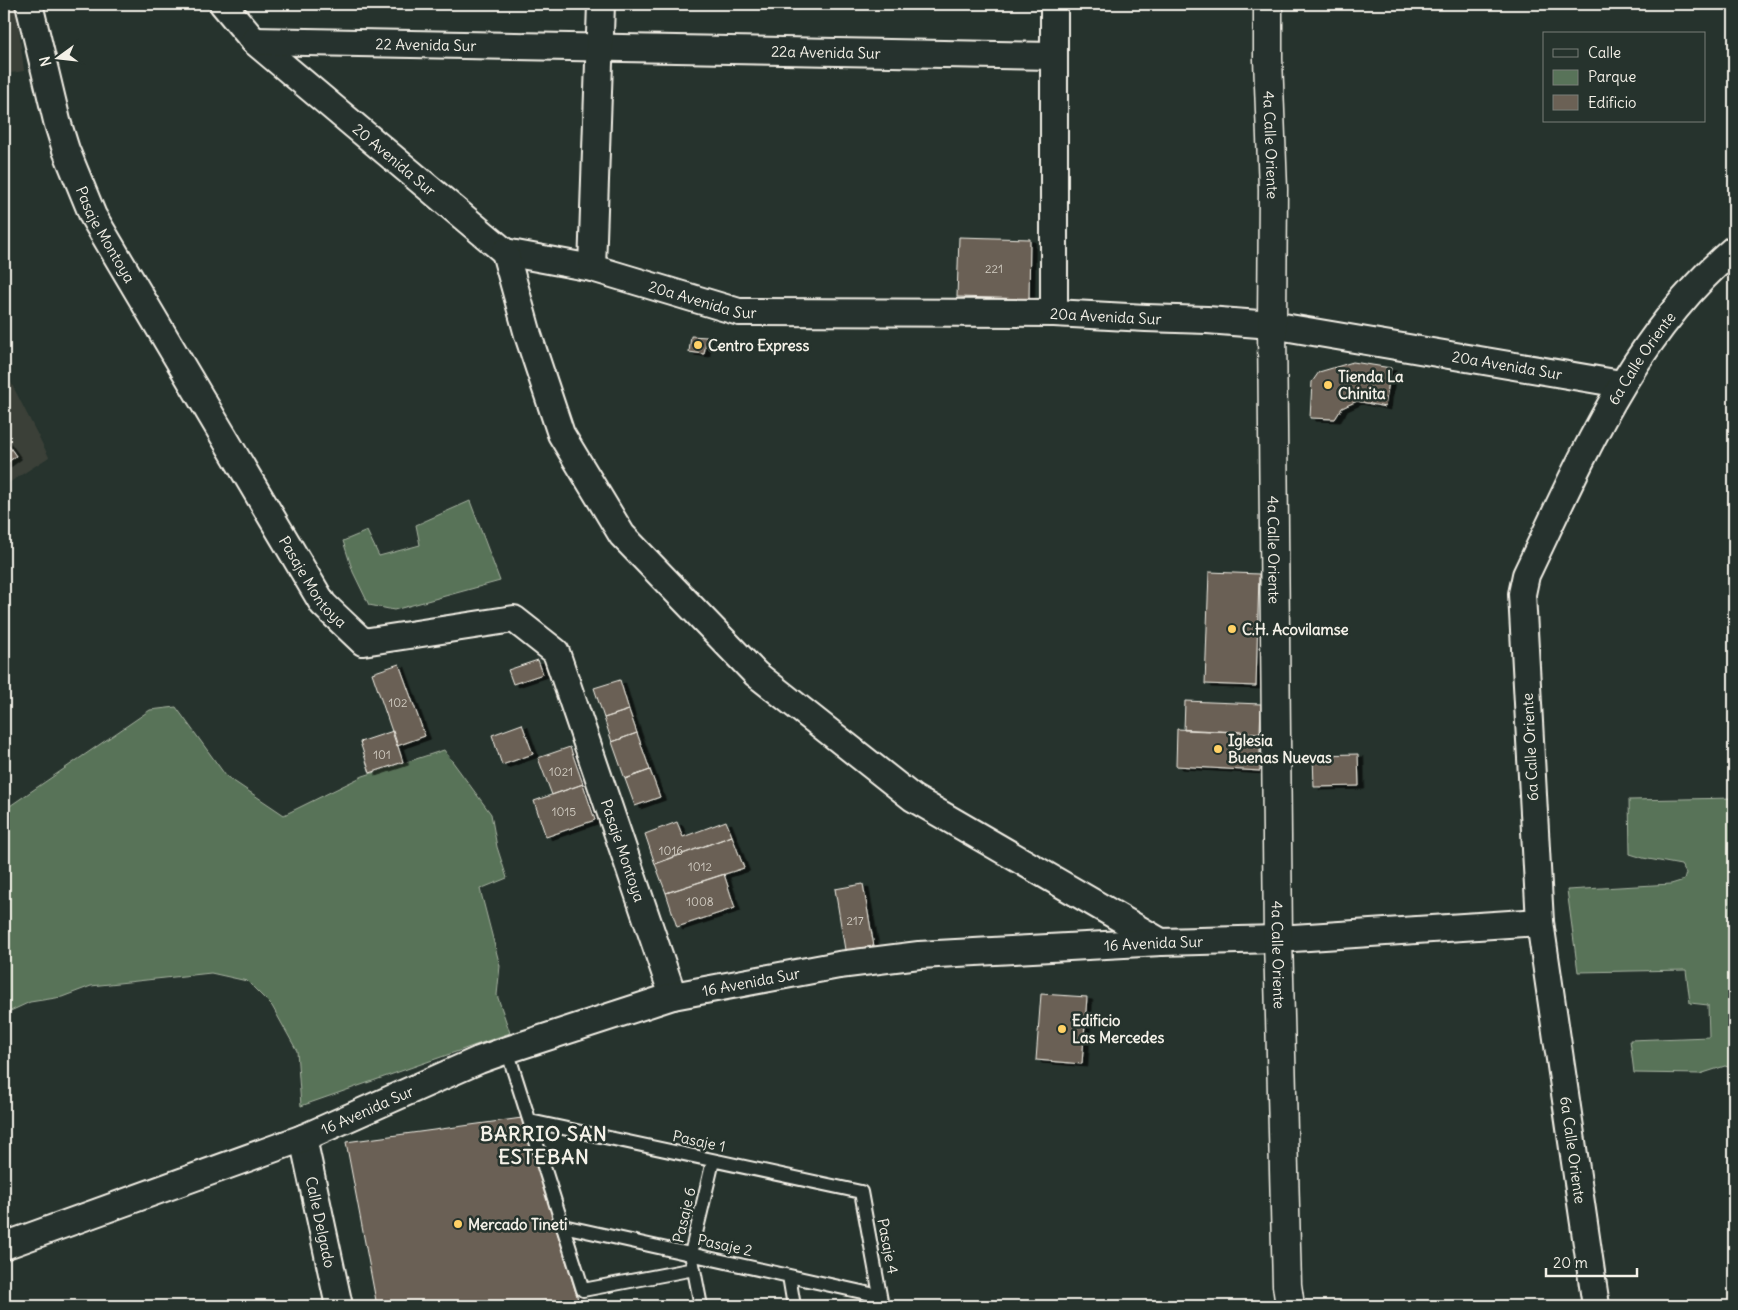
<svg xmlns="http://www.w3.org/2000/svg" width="1738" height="1310" font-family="Delius,sans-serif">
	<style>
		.built { fill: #3b4139 }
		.green { fill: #587359; stroke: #a6b2a0 }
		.building { fill: #6b6155; stroke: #f4f1e8; filter: url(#shadow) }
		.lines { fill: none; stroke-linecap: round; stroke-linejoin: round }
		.lane-casing { stroke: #f4f1e8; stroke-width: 16 }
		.street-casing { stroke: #f4f1e8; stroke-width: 30 }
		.secondary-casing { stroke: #f4f1e8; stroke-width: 31 }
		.lane { stroke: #26332d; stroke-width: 12 }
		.street { stroke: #26332d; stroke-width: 26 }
		.secondary { stroke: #26332d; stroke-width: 28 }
		.poi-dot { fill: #ffd166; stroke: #26332d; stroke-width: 2 }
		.labels { text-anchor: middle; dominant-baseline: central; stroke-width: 5; stroke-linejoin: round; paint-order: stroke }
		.number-label { font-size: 12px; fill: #d2cdc3 }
		.street-label { font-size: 15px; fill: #f4f1e8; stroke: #26332d }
		.poi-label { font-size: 15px; font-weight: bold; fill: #f4f1e8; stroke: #26332d; text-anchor: start }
		.district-label { font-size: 20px; font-weight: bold; letter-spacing: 1px; fill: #f4f1e8; stroke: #26332d }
	</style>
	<defs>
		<filter id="shadow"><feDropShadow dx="5.5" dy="3" stdDeviation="0" flood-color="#0009"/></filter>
	</defs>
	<rect width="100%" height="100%" fill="#26332d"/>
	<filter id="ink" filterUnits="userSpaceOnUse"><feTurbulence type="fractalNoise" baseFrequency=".02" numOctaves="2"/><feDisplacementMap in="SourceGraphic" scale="10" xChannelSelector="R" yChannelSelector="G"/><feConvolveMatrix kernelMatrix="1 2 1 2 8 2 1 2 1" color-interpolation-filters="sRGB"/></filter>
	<g filter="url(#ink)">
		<path class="built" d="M 4,4 L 16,4 L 24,71 L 4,74 Z
			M 4,369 L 49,457 L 4,486 Z"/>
		<path class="green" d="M 470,501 L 500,581 L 394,610 L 369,605 L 353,572 L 343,541 L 367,531 L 379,556 L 420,545 L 416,525 Z
			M 176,707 L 226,776 L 284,815 L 363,776 L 444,750 L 491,814 L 497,847 L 507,878 L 480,889 L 500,966 L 497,995 L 510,1033 L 301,1106 L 297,1051 L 272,1006 L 247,981 L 211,973 L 91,986 L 62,997 L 30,1002 L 4,1014 L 4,810 L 150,710 Z
			M 1734,798 L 1734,898 L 1730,898 L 1731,952 L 1734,953 L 1734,1069 L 1725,1066 L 1700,1074 L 1634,1073 L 1630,1040 L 1709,1037 L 1708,1005 L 1690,1003 L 1686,970 L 1578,972 L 1567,890 L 1671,884 L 1684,880 L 1686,873 L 1681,865 L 1643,858 L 1630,854 L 1629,800 Z"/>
		<path class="building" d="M 959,237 L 1030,239 L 1029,299 L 957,297 Z
			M 691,336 L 707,337 L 704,354 L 689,352 Z
			M 1353,362 L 1391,368 L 1385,407 L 1357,401 L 1342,408 L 1335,419 L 1310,418 L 1312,382 L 1319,372 Z
			M 4,439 L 16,456 L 4,465 Z
			M 1209,572 L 1259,574 L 1256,686 L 1205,684 Z
			M 538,660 L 543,674 L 513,684 L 508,670 Z
			M 399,664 L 425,736 L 397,746 L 372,673 Z
			M 620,680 L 629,710 L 604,718 L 594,688 Z
			M 1185,701 L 1261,704 L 1260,733 L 1184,730 Z
			M 629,710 L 637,733 L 612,742 L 604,718 Z
			M 522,724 L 533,754 L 502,765 L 492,735 Z
			M 1177,729 L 1260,733 L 1260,771 L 1176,766 Z
			M 393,731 L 403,762 L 370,773 L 360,742 Z
			M 637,733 L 650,770 L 625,779 L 612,742 Z
			M 570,747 L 583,784 L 552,795 L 538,758 Z
			M 1358,754 L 1359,786 L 1314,787 L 1313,755 Z
			M 650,770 L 660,797 L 635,806 L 625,779 Z
			M 583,784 L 595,820 L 546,837 L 534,801 Z
			M 726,821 L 732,836 L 655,864 L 645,834 L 677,822 L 683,837 Z
			M 732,836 L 744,868 L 666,893 L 655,864 Z
			M 724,874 L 735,908 L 677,927 L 666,893 Z
			M 863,884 L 875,952 L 846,956 L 835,889 Z
			M 1041,994 L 1087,997 L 1082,1064 L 1036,1060 Z
			M 522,1118 L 580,1306 L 377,1306 L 346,1142 Z"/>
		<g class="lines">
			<g class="lane-casing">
				<path id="lane" d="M 507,1050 L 583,1290 L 694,1269
					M 530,1121 L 861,1192 L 882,1306
					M 563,1226 L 880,1296
					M 789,1276 L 794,1306
					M 701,1306 L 691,1254 L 713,1161"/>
			</g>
			<g class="street-casing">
				<g id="street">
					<path id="s1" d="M 29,4 L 57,121 L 66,150 L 93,216 L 323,604 L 363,642 L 514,619 L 556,652 L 673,996"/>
					<path id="s2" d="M 223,4 L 254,41 L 505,252 L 592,268 L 739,312 L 1054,313 L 1146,318 L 1207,320 L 1272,325 L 1621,384"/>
					<path id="s3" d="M 254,41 L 1054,56"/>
					<path d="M 505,252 L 528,335 L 561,434 L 622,535 L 756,674 L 913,798 L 1161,942"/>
					<path d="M 592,268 L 601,4"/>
					<path d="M 1054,313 L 1054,4"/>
					<path id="s4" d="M 303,1138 L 339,1306"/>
					<path id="s5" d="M 4,1246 L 303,1138 L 479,1060 L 507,1050 L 673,996 L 839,965 L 919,955 L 1161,942 L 1278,939 L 1540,922"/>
					<path id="s6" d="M 1596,1306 L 1540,922 L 1522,594 L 1526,575 C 1582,458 1633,335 1734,249"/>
				</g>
			</g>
			<g class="secondary-casing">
				<g id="secondary">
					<path id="s7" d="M 1268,4 L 1268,59 L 1273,189 L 1272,325 L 1278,939 L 1287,1285 L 1290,1306"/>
				</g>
			</g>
			<use href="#lane" class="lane"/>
			<use href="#street" class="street"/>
			<use href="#secondary" class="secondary"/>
		</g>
	</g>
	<g class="poi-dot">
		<circle cx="698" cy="345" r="5"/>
		<circle cx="1328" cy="385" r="5"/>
		<circle cx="1232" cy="629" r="5"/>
		<circle cx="1218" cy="749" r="5"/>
		<circle cx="1062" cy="1029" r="5"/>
		<circle cx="458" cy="1224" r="5"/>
	</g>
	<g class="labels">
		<g class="number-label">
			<text x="994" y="268">221</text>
			<text x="398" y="702">102</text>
			<text x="382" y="754">101</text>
			<text x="561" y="771">1021</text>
			<text x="564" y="811">1015</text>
			<text x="671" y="850">1016</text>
			<text x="700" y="866">1012</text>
			<text x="700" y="901">1008</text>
			<text x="855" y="920">217</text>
		</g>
		<g class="street-label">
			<text stroke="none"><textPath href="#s3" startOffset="172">22 Avenida Sur</textPath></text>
			<text stroke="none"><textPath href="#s3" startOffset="572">22a Avenida Sur</textPath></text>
			<text stroke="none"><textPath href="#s7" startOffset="141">4a Calle Oriente</textPath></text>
			<text stroke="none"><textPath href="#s2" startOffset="232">20 Avenida Sur</textPath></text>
			<text stroke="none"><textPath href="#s1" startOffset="244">Pasaje Montoya</textPath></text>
			<text stroke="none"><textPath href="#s2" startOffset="580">20a Avenida Sur</textPath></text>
			<text stroke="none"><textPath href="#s2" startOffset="985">20a Avenida Sur</textPath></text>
			<text stroke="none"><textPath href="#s6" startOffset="982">6a Calle Oriente</textPath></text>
			<text stroke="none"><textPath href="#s2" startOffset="1390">20a Avenida Sur</textPath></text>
			<text stroke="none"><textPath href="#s7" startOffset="546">4a Calle Oriente</textPath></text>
			<text stroke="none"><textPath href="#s1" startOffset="649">Pasaje Montoya</textPath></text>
			<text transform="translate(1530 747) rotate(-93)">6a Calle Oriente</text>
			<text stroke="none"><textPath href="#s1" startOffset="1144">Pasaje Montoya</textPath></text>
			<text stroke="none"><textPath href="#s5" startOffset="1199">16 Avenida Sur</textPath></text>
			<text stroke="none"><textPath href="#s7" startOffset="951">4a Calle Oriente</textPath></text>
			<text stroke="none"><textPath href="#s5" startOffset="794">16 Avenida Sur</textPath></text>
			<text stroke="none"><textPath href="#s5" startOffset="388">16 Avenida Sur</textPath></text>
			<text transform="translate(699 1141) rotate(12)">Pasaje 1</text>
			<text transform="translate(1573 1150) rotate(82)">6a Calle Oriente</text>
			<text transform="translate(684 1215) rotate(-77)">Pasaje 6</text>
			<text stroke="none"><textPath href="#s4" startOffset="86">Calle Delgado</textPath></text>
			<text transform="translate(725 1245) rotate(12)">Pasaje 2</text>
			<text transform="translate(888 1246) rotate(79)">Pasaje 4</text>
		</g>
		<g class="poi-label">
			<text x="708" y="345">Centro Express</text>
			<text x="1338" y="376">Tienda La<tspan x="1338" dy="17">Chinita</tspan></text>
			<text x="1242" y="629">C.H. Acovilamse</text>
			<text x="1228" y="740">Iglesia<tspan x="1228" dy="17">Buenas Nuevas</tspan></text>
			<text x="1072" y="1020">Edificio<tspan x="1072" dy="17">Las Mercedes</tspan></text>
			<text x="468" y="1224">Mercado Tineti</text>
		</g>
		<g class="district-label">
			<text x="544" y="1133">BARRIO SAN<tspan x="544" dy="23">ESTEBAN</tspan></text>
		</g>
	</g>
	<rect width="1738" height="1310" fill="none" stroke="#26332d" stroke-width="20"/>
	<rect x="10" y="10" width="1718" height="1290" fill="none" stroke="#f4f1e8" stroke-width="2" filter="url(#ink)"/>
	<rect x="1543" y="32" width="162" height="90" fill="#26332d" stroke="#787f78"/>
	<rect x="1553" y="49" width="25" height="8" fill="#26332d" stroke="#787f78"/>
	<text x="1588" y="58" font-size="15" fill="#f4f1e8">Calle</text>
	<rect x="1553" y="70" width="25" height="15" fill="#587359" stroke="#787f78"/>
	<text x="1588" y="82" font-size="15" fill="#f4f1e8">Parque</text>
	<rect x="1553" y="95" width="25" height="15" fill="#6b6155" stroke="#787f78"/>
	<text x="1588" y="108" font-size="15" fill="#f4f1e8">Edificio</text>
	<g transform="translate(58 58) rotate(255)" stroke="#26332d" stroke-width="4" paint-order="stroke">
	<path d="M0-4L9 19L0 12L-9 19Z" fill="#f4f1e8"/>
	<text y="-8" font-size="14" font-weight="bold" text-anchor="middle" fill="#f4f1e8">N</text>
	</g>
	<path d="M1546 1268v8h91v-8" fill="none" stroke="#f4f1e8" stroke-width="2.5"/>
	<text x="1553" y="1268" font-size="15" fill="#f4f1e8" stroke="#26332d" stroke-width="4" paint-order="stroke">20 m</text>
</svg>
